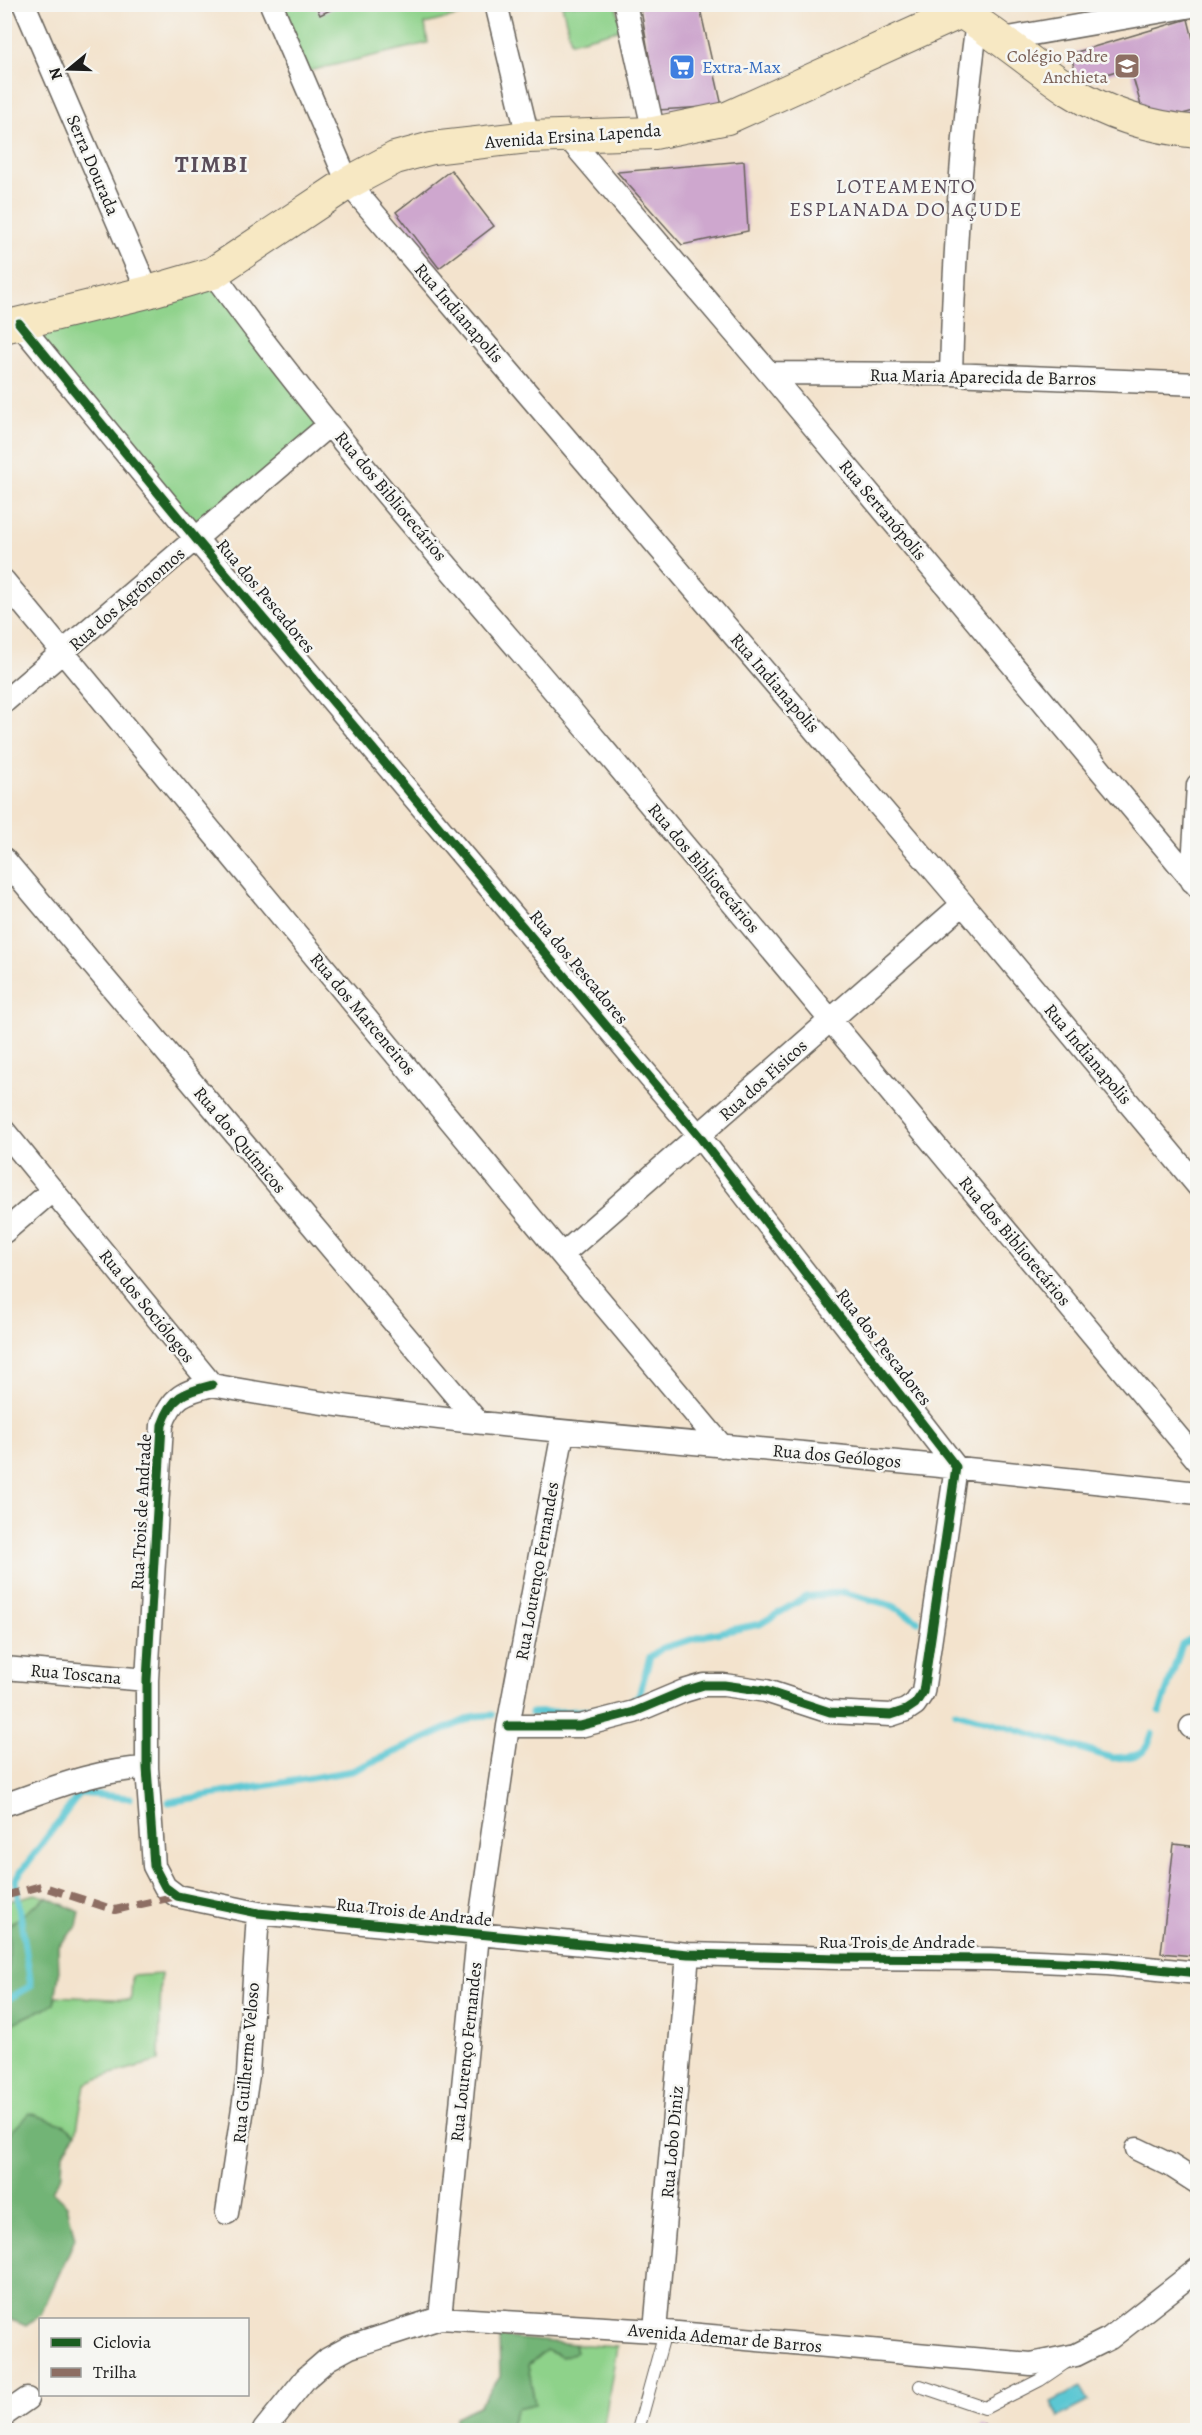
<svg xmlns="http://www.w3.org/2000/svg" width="1202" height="2435" font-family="Alegreya,serif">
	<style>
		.green { fill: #8ed28a; stroke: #557753; stroke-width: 1.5 }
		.forest { fill: #72b476; stroke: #476849; stroke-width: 1.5 }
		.water { fill: #5bc7d3; stroke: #3c7278; stroke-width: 1.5 }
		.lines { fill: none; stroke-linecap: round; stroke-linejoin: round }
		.stream { stroke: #5bc7d3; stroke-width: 7 }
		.building { fill: #cea7ce }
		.lane-casing { stroke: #67625a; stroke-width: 14 }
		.street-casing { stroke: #67625a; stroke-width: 25 }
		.secondary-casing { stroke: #67625a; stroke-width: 34 }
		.lane { stroke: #fff; stroke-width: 12 }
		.street { stroke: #fff; stroke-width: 22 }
		.secondary { stroke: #f7e8c3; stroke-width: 32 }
		.quiet { stroke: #8d6e63; stroke-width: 8; stroke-dasharray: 15 8; stroke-linecap: butt }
		.cycleway-casing { stroke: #f6f6f2; stroke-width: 13 }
		.cycleway { stroke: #1b5e20; stroke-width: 9 }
		.labels { text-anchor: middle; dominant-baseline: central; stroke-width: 5; stroke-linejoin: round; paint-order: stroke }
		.education-label { font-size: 18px; fill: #785e54; stroke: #f6f6f2; text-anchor: end }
		.shop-label { font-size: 18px; fill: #366cbe; stroke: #f6f6f2; text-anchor: start }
		.street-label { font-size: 18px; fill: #1c1c1c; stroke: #f6f6f2 }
		.neighbourhood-label { font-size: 20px; letter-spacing: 1.5px; fill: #5a4d5a; stroke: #f6f6f2 }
		.district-label { font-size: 24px; font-weight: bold; letter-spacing: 1.5px; fill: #5a4d5a; stroke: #f6f6f2 }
	</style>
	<rect width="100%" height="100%" fill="#f6f6f2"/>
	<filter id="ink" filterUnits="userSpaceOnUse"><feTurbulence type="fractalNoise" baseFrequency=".0167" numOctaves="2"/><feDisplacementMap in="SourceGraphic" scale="12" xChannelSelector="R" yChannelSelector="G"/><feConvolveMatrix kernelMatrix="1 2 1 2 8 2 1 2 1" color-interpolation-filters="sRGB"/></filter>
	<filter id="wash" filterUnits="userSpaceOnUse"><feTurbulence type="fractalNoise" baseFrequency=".008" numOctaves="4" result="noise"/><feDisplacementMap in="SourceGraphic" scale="24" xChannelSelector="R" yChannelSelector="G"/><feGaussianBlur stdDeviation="1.35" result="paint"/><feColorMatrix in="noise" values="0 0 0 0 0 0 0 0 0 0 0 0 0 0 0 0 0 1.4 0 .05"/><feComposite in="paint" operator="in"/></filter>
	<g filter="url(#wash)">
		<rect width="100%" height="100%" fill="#f3e3cd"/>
		<path class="green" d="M 271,5 L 501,5 L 425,24 L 428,43 L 301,73 Z
			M 562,5 L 616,5 L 622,29 L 571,42 Z
			M 213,273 L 330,424 L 196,539 L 19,323 Z
			M 35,1894 L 46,1897 L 9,1925 L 9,1971 L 5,1973 L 5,1902 Z
			M 161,1974 L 159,2061 L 111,2074 L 85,2084 L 76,2134 L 65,2125 L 5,2139 L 5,2027 L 54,2004 L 56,1996 L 131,2000 L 132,1976 Z
			M 574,2344 L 617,2347 L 603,2430 L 509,2430 L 528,2365 L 546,2350 L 562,2357 L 576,2352 Z"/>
		<path class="forest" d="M 46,1897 L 80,1912 L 77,1927 L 58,1946 L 59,1976 L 54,2004 L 5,2027 L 4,1973 L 9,1970 L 9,1925 Z
			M 30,2113 L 65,2125 L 76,2134 L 63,2153 L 62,2174 L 52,2191 L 67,2205 L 75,2239 L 41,2314 L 26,2326 L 5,2317 L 4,2139 Z
			M 499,2337 L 574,2344 L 576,2352 L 562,2357 L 546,2350 L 528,2365 L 535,2404 L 517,2408 L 509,2430 L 454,2430 L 455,2417 L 479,2406 L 500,2377 Z"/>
		<path class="water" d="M 1081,2387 L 1089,2401 L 1058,2417 L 1051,2402 Z"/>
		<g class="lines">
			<path class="stream" d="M 624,1706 L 639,1695 L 650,1657 L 662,1648 L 707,1635 L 760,1624 L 806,1597 L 843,1592 L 893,1606 L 918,1621
				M 1160,1711 L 1182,1644 L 1198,1635
				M 956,1712 L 1113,1758 C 1136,1756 1145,1758 1152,1734
				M 532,1713 L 604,1710
				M 169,1802 L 352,1771 L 475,1716 L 492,1715
				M 4,2001 L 31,1986 L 15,1880 L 80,1793 L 130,1798"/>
		</g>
		<g id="blocks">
			<path class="building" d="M 315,4 L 342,4 L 320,15 Z
				M 640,4 L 699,4 L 722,106 L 658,110 Z
				M 1188,19 L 1198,59 L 1198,110 L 1159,120 L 1144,116 L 1130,67 L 1079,82 L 1070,54 Z
				M 744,161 L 748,231 L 682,245 L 617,172 Z
				M 451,170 L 494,226 L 439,268 L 396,212 Z
				M 1174,1844 L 1198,1847 L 1198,1923 L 1194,1956 L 1161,1953 Z
				M 984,2424 L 993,2430 L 978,2430 Z"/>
		</g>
	</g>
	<g filter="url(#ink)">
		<use href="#blocks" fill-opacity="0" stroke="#67625a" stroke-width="1.5"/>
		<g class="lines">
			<g class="lane-casing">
				<path id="lane" d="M 920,2386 L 985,2408 L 1040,2380 L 1065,2363
					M 638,2430 L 665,2332"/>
			</g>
			<g class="street-casing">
				<path id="street" d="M 24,4 L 148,292
					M 271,4 L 348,183 L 963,904 L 1198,1186
					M 625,4 L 654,133
					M 498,12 L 528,137
					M 1003,39 L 1198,5
					M 566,135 L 769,373 L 1198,887
					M 213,273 C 332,438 470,591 601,746 C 801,984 999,1222 1198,1461
					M 19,323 L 196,539 L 699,1136 L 956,1467 L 923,1692 L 915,1704 L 906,1710 L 891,1715 L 830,1712 L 766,1691 L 724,1685 L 704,1685 L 684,1691 L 634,1712 L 580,1726 L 508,1726
					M 769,373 L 951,374 L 1198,384
					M 951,374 C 954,256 961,139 977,22
					M 4,581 L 562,1255 L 722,1446
					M 4,702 L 330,424
					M 4,859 L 477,1421
					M 1192,881 L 1198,785
					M 4,1131 L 212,1385 C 382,1416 555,1431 727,1446 C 884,1460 1041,1476 1198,1493
					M 4,1232 L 53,1190
					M 562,1255 L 963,904
					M 212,1385 C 184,1392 172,1396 162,1425 L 147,1680 L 147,1768 L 154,1866 L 165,1887 L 177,1896 L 258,1913 L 688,1954 L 837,1958 L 990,1959 L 1108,1964 L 1198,1973
					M 4,1668 L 147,1680
					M 1191,1727 L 1198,1727
					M 4,1805 C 53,1788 95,1770 147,1768
					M 1137,2149 L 1170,2165 L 1198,2183
					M 227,2213 L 248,2075 L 258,1913
					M 440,2318 L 478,1935 L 508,1726 L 563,1432
					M 655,2331 L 688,1954
					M 4,2415 L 27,2399
					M 264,2430 L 306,2378 L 328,2359 L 350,2347 L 440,2318 L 655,2331 L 1031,2364 L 1076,2355 L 1110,2338 L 1198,2269"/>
			</g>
			<g class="secondary-casing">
				<path id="secondary" d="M 4,327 L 148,292 L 213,273 L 348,183 L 395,158 L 432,148 L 528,137 L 654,133 L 727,118 L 961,12 C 1000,36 1033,66 1071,91 C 1108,115 1154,128 1198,132"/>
			</g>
			<use href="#lane" class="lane"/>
			<use href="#street" class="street"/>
			<use href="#secondary" class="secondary"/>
			<path class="quiet" d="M 4,1896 L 41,1886 L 115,1910 L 177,1896"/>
			<g class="cycleway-casing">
				<path id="cycleway" d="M 19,323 L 196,539 L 699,1136 L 956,1467 L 923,1692 L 915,1704 L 906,1710 L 891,1715 L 830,1712 L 766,1691 L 724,1685 L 704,1685 L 684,1691 L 634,1712 L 580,1726 L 508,1726
					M 212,1385 C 184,1392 172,1396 162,1425 L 147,1680 L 147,1768 L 154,1866 L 165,1887 L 177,1896 L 258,1913 L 688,1954 L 837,1958 L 990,1959 L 1108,1964 L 1198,1973"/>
			</g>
			<use href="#cycleway" class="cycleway"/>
		</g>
	</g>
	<defs>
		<g id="school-square" transform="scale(1.35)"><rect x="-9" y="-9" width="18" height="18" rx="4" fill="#8d6e63" stroke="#f6f6f2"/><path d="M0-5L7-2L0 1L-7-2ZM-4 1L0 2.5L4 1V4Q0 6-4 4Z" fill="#fff"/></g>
		<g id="supermarket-square" transform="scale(1.35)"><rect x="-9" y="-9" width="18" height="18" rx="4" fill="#3f7fe0" stroke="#f6f6f2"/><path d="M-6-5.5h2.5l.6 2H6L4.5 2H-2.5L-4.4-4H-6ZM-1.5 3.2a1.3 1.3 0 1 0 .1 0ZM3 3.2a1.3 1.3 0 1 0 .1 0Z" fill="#fff"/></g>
	</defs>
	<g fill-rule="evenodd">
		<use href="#school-square" x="1127" y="66"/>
		<use href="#supermarket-square" x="682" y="67"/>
	</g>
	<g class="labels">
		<g class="education-label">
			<text x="1108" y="56">Colégio Padre<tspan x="1108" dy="21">Anchieta</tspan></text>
		</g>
		<g class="shop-label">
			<text x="702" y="67">Extra-Max</text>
		</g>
		<g class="street-label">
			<text transform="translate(573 136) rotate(-4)">Avenida Ersina Lapenda</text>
			<text transform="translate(93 165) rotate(67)">Serra Dourada</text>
			<text transform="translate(459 313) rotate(49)">Rua Indianapolis</text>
			<text transform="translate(983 377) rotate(1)">Rua Maria Aparecida de Barros</text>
			<text transform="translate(391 496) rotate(50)">Rua dos Bibliotecários</text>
			<text transform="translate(883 510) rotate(50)">Rua Sertanópolis</text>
			<text transform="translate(266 596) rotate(50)">Rua dos Pescadores</text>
			<text transform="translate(127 599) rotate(-41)">Rua dos Agrônomos</text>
			<text transform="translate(775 683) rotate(49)">Rua Indianapolis</text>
			<text transform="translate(704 868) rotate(50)">Rua dos Bibliotecários</text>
			<text transform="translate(579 967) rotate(50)">Rua dos Pescadores</text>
			<text transform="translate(363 1014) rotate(50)">Rua dos Marceneiros</text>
			<text transform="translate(1088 1054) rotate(50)">Rua Indianapolis</text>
			<text transform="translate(763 1080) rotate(-42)">Rua dos Fisicos</text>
			<text transform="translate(240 1140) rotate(50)">Rua dos Químicos</text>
			<text transform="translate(1015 1241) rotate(50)">Rua dos Bibliotecários</text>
			<text transform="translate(147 1306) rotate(51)">Rua dos Sociólogos</text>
			<text transform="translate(884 1347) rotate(52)">Rua dos Pescadores</text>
			<text transform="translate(837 1456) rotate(5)">Rua dos Geólogos</text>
			<text transform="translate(141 1512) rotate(-87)">Rua Trois de Andrade</text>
			<text transform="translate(537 1571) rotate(-80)">Rua Lourenço Fernandes</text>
			<text transform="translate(76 1674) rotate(5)">Rua Toscana</text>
			<text transform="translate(414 1912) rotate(6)">Rua Trois de Andrade</text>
			<text x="897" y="1942">Rua Trois de Andrade</text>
			<text transform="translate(466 2052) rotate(-84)">Rua Lourenço Fernandes</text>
			<text transform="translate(246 2063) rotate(-85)">Rua Guilherme Veloso</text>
			<text transform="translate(672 2142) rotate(-85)">Rua Lobo Diniz</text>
			<text transform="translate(725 2338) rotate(5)">Avenida Ademar de Barros</text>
		</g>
		<g class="neighbourhood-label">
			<text x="906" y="186">LOTEAMENTO<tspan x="906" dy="23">ESPLANADA DO AÇUDE</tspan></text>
		</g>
		<g class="district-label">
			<text x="212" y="164">TIMBI</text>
		</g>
	</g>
	<rect width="1202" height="2435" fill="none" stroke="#f6f6f2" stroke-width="24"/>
	<rect x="39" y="2318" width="210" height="78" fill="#f6f6f2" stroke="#9f9f9c" stroke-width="1.5"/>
	<rect x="51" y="2338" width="30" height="9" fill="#1b5e20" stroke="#9f9f9c" stroke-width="1.5"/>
	<text x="93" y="2348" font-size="18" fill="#1c1c1c">Ciclovia</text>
	<rect x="51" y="2368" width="30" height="9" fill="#8d6e63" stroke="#9f9f9c" stroke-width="1.5"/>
	<text x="93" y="2378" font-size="18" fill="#1c1c1c">Trilha</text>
	<g transform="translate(69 69) rotate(251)" stroke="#f6f6f2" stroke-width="4.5" paint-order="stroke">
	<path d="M0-4.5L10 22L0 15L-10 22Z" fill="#1c1c1c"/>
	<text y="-9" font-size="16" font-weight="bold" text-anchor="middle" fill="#1c1c1c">N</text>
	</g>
</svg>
